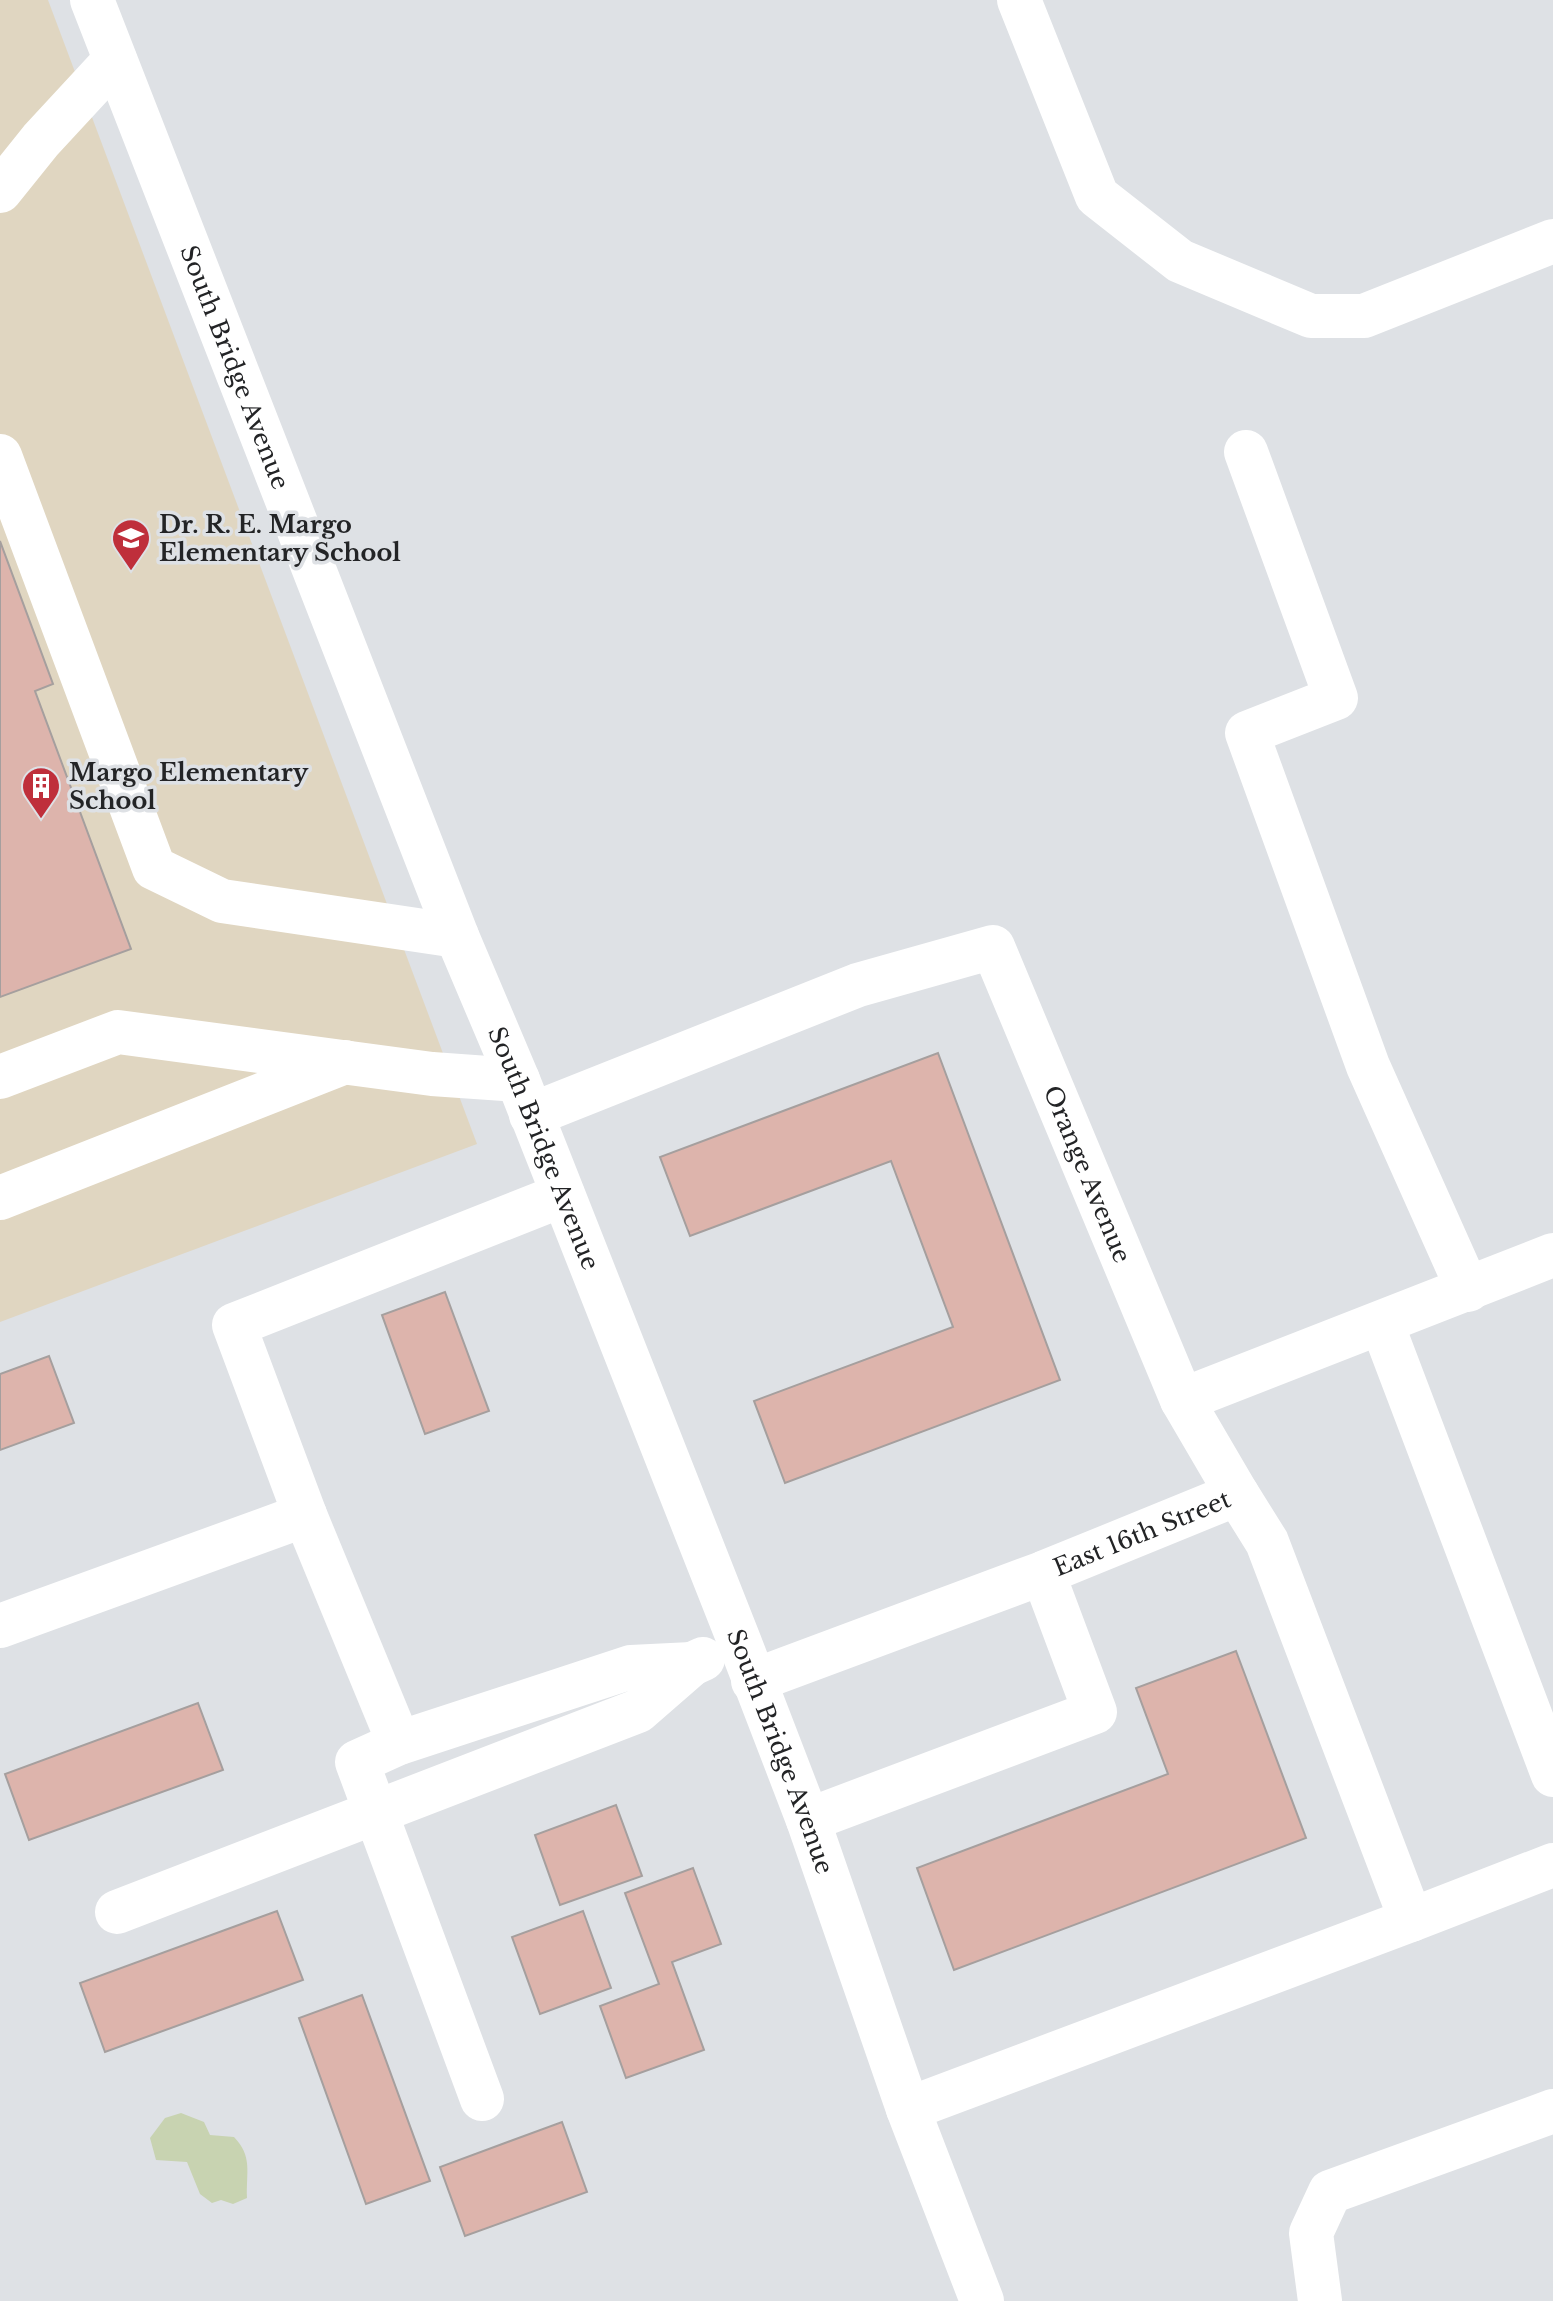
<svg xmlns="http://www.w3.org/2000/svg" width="1553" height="2301" font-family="'Libre Baskerville',serif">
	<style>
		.education { fill: #e0d6c1 }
		.green { fill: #c8d3b1 }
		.building { fill: #ddb4ac; stroke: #a59f9e; stroke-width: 2 }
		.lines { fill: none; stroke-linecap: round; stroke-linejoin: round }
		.minor { stroke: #fff; stroke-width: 44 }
		.labels { text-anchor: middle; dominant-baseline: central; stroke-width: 7; stroke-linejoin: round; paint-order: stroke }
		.street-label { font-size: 24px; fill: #232426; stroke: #dee1e5 }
		.poi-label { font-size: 24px; font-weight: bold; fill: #232426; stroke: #dee1e5; text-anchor: start }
	</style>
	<rect width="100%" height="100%" fill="#dee1e5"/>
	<path class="education" d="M 0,0 L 48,0 L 477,1144 L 0,1322 Z"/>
	<path class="green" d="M 181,2113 L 204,2122 L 210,2135 L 234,2137 C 253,2157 246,2172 247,2198 L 233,2204 L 221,2200 L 212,2203 L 200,2194 L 187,2162 L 156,2160 L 150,2138 L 165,2118 Z"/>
	<path class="building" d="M 0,541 L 53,684 L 35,691 L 131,949 L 0,997 Z
		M 938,1053 L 1060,1380 L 785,1483 L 754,1401 L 953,1327 L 891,1161 L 690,1236 L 660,1157 Z
		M 445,1292 L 489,1411 L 425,1434 L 382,1315 Z
		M 49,1356 L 74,1423 L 0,1450 L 0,1374 Z
		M 1236,1651 L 1306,1838 L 954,1970 L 917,1868 L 1168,1774 L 1136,1688 Z
		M 198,1703 L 223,1770 L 29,1840 L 5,1774 Z
		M 616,1805 L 642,1876 L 560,1905 L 535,1835 Z
		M 693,1868 L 721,1944 L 672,1962 L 704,2050 L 626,2078 L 600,2006 L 659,1984 L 625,1893 Z
		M 277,1911 L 303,1980 L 105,2052 L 80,1983 Z
		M 583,1911 L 611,1988 L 540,2014 L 512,1937 Z
		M 362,1995 L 430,2181 L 366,2204 L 299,2018 Z
		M 562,2122 L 587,2192 L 465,2236 L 440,2167 Z"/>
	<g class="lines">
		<g class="minor">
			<path id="s1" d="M 92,0 L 457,936 L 518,1080 L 740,1643 L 808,1820 L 908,2109 L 982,2301"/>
			<path d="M 1019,0 L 1097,196 L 1180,261 L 1311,316 L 1364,316 L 1553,241"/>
			<path d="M 0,191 L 41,140 L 115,60"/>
			<path d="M 1246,452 L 1336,698 L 1247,733 L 1368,1066 L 1468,1290"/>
			<path d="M 0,456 L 154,868 L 222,901 L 457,936"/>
			<path d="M 0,1077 L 118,1032 L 432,1074 L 518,1080"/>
			<path id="s2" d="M 531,1115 L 858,985 L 993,947 L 1182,1400"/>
			<path d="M 0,1198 L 345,1062"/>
			<path d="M 1382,1324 L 1553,1775"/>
			<path d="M 305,1515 L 399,1743"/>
			<path d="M 0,1626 L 305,1515 L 234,1325 L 563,1195"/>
			<path id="s3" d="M 753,1681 L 1043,1573 L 1237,1494 L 1182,1400 L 1553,1255"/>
			<path d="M 808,1820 L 1095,1712 L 1043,1573"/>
			<path d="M 117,1912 L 638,1711 L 692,1664 L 703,1659"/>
			<path d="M 1411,1920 L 1553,1865"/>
			<path d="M 482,2099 L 357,1762 L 399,1743 L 631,1667 L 692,1664"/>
			<path d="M 908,2109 L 1411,1920 L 1267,1542 L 1237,1494"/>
			<path d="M 1320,2301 L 1311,2233 L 1330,2192 L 1553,2111"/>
		</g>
	</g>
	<defs>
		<g id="school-pin" transform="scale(2)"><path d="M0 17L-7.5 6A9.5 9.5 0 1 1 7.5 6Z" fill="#bf2f3b" stroke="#dee1e5"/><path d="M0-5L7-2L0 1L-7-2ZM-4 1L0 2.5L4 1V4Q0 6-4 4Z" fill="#fff"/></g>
		<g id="building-pin" transform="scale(2)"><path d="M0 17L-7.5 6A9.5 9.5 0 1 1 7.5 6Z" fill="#bf2f3b" stroke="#dee1e5"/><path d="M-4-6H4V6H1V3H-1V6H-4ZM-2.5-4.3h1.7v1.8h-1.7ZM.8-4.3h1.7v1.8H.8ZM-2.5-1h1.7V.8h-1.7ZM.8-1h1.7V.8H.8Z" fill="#fff"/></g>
	</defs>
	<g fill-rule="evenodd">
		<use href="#school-pin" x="131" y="538"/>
		<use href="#building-pin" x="41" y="786"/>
	</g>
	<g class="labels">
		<g class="street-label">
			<text stroke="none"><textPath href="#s1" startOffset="394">South Bridge Avenue</textPath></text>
			<text stroke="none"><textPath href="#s1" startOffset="1234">South Bridge Avenue</textPath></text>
			<text stroke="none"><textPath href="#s2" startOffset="738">Orange Avenue</textPath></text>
			<text stroke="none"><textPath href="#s3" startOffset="416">East 16th Street</textPath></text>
			<text stroke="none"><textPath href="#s1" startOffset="1882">South Bridge Avenue</textPath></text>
		</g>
		<g class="poi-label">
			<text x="159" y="524">Dr. R. E. Margo<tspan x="159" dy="28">Elementary School</tspan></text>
			<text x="69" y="772">Margo Elementary<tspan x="69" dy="28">School</tspan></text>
		</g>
	</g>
</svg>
